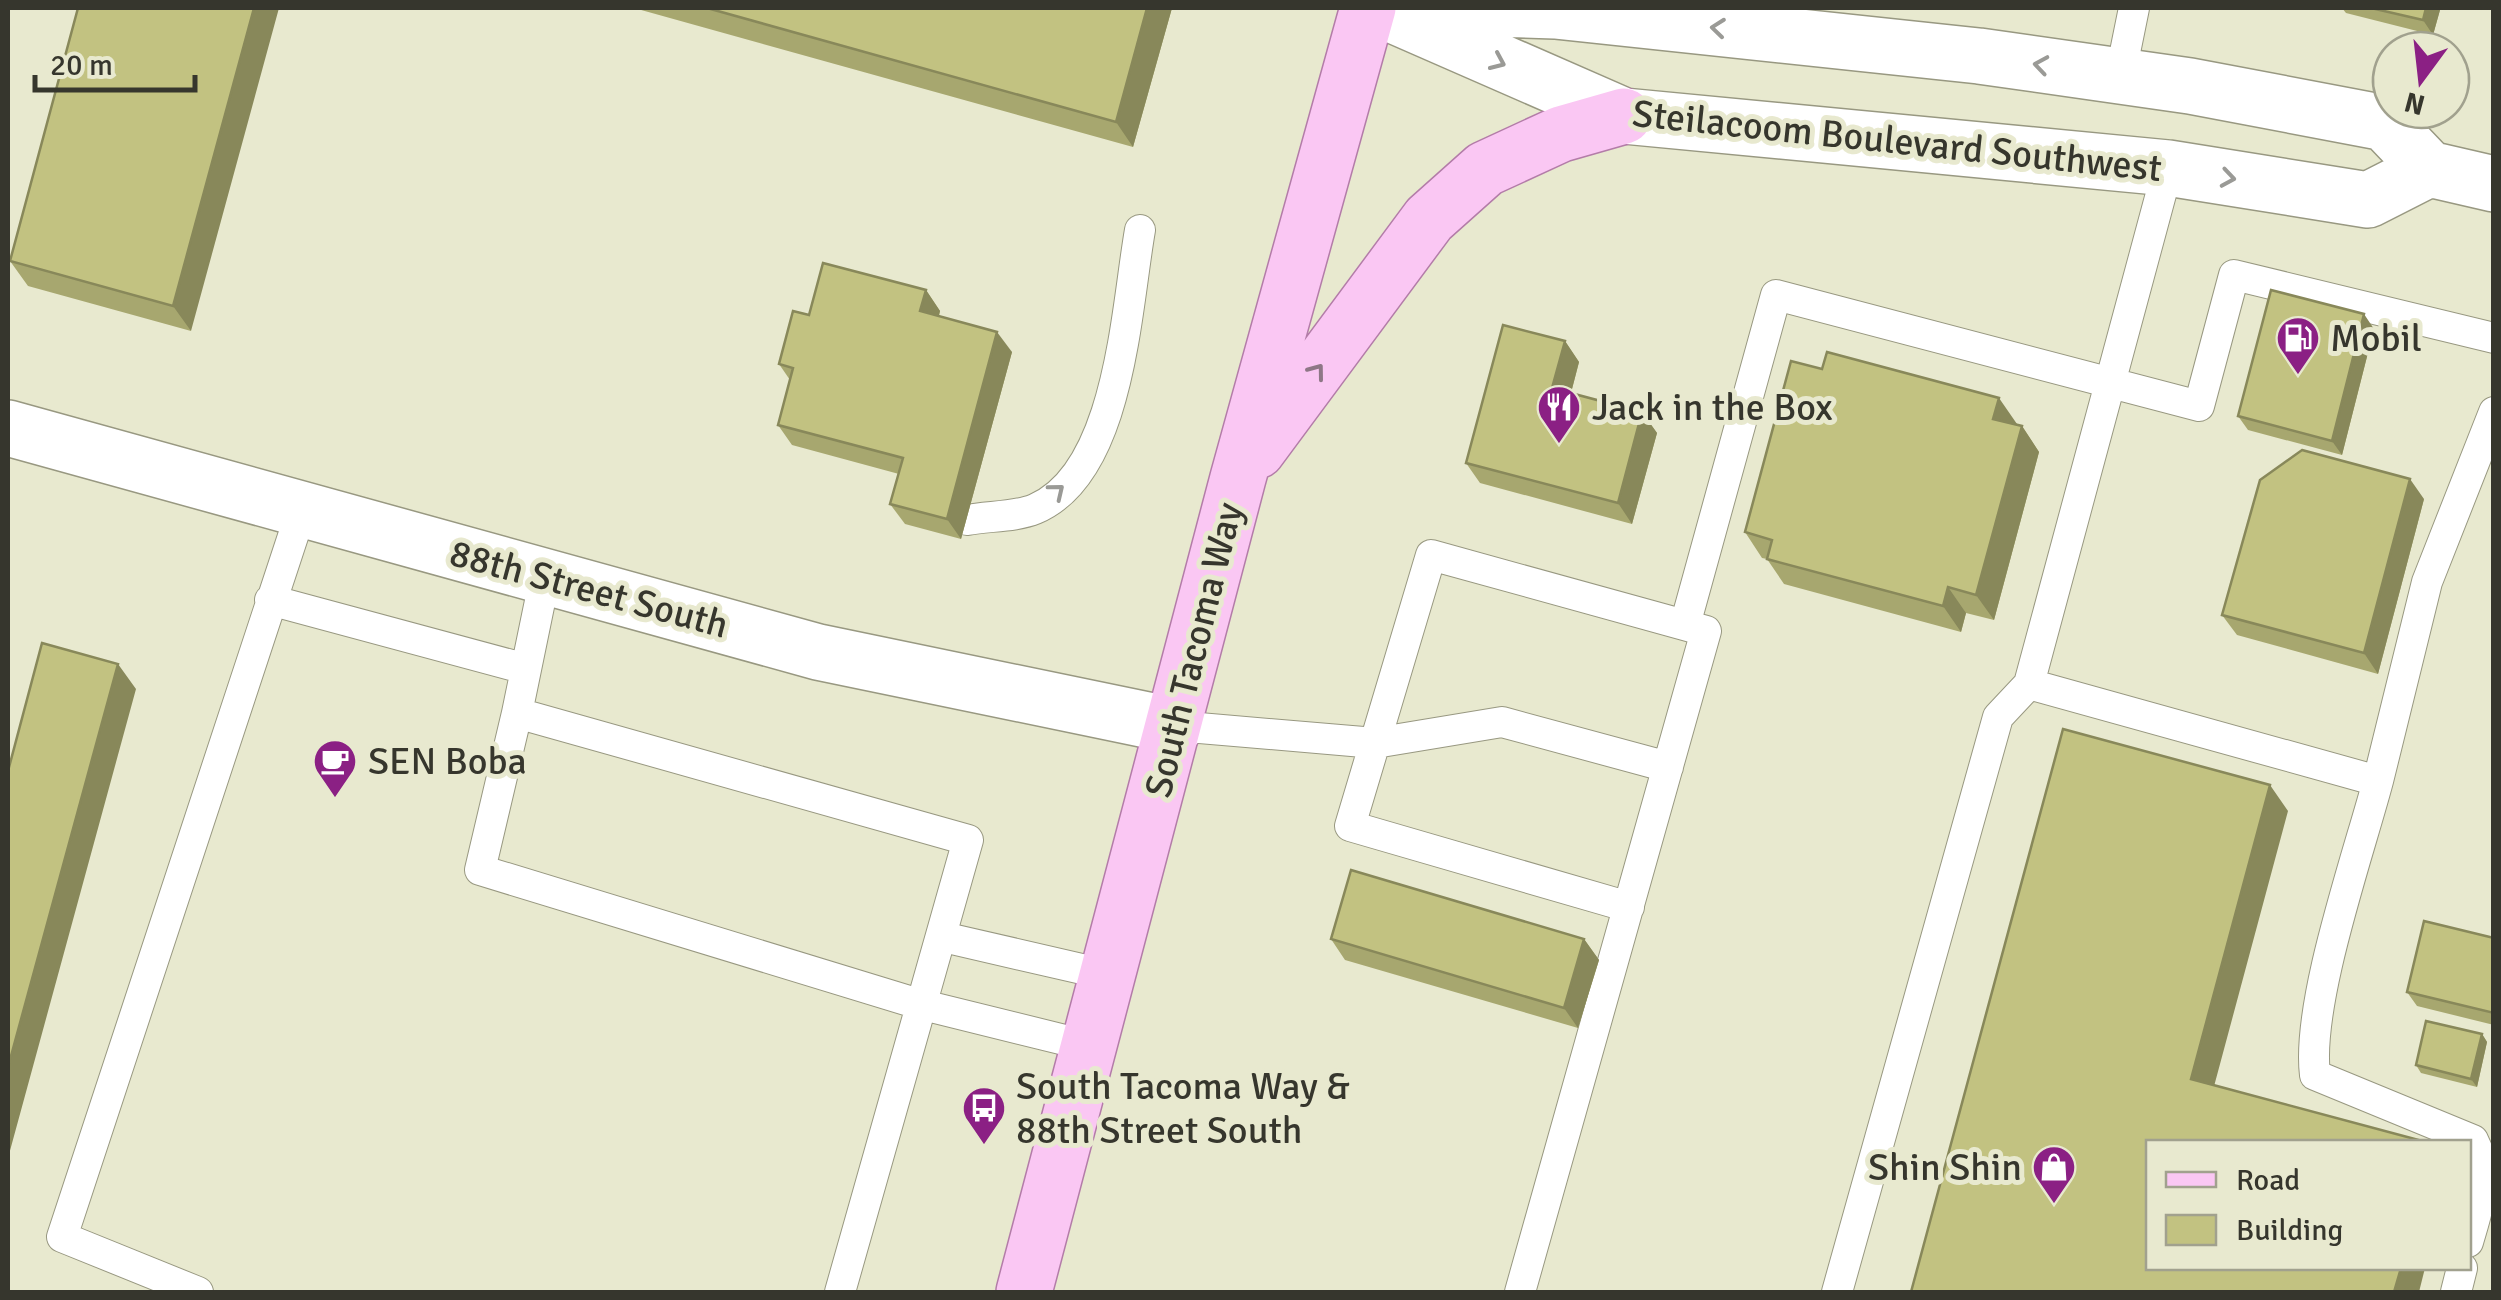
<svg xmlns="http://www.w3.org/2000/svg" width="2501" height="1300" font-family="Signika,sans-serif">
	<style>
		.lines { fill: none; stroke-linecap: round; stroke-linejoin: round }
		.service-casing { stroke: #989881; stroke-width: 32 }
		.minor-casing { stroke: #989881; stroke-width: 58 }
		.secondary-casing { stroke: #989881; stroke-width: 58 }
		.primary-casing { stroke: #b37ca8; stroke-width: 58 }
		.service { stroke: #fff; stroke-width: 30 }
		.minor { stroke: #fff; stroke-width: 55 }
		.secondary { stroke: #fff; stroke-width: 55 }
		.primary { stroke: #fac7f3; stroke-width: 55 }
		.wall { fill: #a7a76f }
		.shaded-wall { fill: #88885a }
		.building { fill: #c2c281; stroke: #88885a; stroke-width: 2.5 }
		.oneway { stroke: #9a9a96 }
		.oneway2 { stroke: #8e7786 }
		.labels { text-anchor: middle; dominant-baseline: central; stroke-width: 10; stroke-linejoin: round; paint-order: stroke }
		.street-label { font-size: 38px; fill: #36362d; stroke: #e8e9cf }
		.poi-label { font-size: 38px; fill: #36362d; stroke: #e8e9cf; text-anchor: start }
	</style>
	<rect width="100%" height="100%" fill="#e8e9cf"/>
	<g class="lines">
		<g class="service-casing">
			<path id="service" d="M 2120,77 L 2134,8
				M 967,520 C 988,516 1016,517 1035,509 C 1120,473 1126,309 1140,230
				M 545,577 L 517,713 L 968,840 L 840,1292
				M 270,600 L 526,669
				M 1685,625 L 1776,295 L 2199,406 L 2234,275 L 2494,338
				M 2029,684 L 2378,781 C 2358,856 2306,1004 2315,1075 L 2473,1140 C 2491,1174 2478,1207 2468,1242
				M 517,713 L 480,870 L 919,1004 L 1089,1046
				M 1176,726 L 1375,743 L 1502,722 L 1668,767
				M 2378,781 L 2427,582 L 2494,412
				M 943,937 L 1108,975
				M 198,1292 L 62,1237 L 302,509
				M 1520,1292 L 1706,631 L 1431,555 L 1350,826 L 1629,907
				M 1837,1292 L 1998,717 L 2029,684 L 2168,168
				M 2456,1292 L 2462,1268"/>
		</g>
		<g class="minor-casing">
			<path id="minor" d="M 8,428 L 818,652 L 1176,726"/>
		</g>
		<g class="secondary-casing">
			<path id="secondary" d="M 1377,8 L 1624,116 L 2168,168 L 2368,200 L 2429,169
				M 1462,8 L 1555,11 L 1979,56 L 2190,86 L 2385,123 L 2429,169 L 2494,184"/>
		</g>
		<g class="primary-casing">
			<path id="primary" d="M 1257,451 L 1429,219 L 1485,169 L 1561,134 L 1624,116
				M 1024,1292 L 1238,478 L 1368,8"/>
		</g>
		<use href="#service" class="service"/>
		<use href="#minor" class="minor"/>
		<use href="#secondary" class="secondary"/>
		<use href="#primary" class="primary"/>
	</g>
	<path class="wall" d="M 78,8 L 191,331 L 28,286 L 10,261 Z
		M 634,8 L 1172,8 L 1133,147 Z
		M 2342,8 L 2438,8 L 2440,10 L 2433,35 L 2346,13 Z
		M 926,290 L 940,311 L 939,316 L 1012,352 L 961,539 L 905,524 L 890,504 L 899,474 L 792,445 L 778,425 L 790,380 L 779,364 L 809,315 Z
		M 2374,329 L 2342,455 L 2248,430 L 2238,416 Z
		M 1565,341 L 1579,362 L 1571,393 L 1642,412 L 1657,433 L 1632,524 L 1480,483 L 1466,463 Z
		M 2017,424 L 2016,425 L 2022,426 L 2039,452 L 1994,620 L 1966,613 L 1961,632 L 1784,584 L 1767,559 L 1762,558 L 1745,532 Z
		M 2424,499 L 2378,674 L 2237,635 L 2222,615 Z
		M 2494,938 L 2494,1025 L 2417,1006 L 2407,992 Z
		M 1331,939 L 1584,939 L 1599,960 L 1578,1028 L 1345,960 Z
		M 2482,1034 L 2487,1042 L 2477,1087 L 2421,1073 L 2416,1065 Z"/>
	<path class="shaded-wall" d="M 254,8 L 279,8 L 191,331 L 173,306 Z
		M 1147,8 L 1172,8 L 1133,147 L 1116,122 Z
		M 2426,8 L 2438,8 L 2440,10 L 2433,35 L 2423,20 Z
		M 926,290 L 940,311 L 934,332 L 920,311 Z
		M 2364,314 L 2374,329 L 2342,455 L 2332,441 Z
		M 997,332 L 1012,352 L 961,539 L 947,519 Z
		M 1565,341 L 1579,362 L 1567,408 L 1552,388 Z
		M 1999,398 L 2017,424 L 2011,444 L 1993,419 Z
		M 1642,412 L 1657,433 L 1632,524 L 1618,503 Z
		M 2022,426 L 2039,452 L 1994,620 L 1976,595 Z
		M 2410,479 L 2424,499 L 2378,674 L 2364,653 Z
		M 1948,587 L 1966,613 L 1961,632 L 1943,606 Z
		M 118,664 L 136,689 L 8,1158 L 8,1067 Z
		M 2270,785 L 2288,811 L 2209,1105 L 2191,1079 Z
		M 1584,939 L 1599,960 L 1578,1028 L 1564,1008 Z
		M 2482,1034 L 2487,1042 L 2477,1087 L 2471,1079 Z
		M 2401,1268 L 2425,1268 L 2419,1292 L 2394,1292 Z"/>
	<path class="building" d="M 78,8 L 254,8 L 173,306 L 10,261 Z
		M 707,8 L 1147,8 L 1116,122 Z
		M 2371,8 L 2426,8 L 2423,20 Z
		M 823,263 L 926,290 L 920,311 L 997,332 L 947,519 L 890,504 L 903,458 L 778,425 L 793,368 L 779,364 L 793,311 L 809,315 Z
		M 2271,290 L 2364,314 L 2332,441 L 2238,416 Z
		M 1503,325 L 1565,341 L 1552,388 L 1642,412 L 1618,503 L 1466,463 Z
		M 1827,352 L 1999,398 L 1993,419 L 2022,426 L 1976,595 L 1948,587 L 1943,606 L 1767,559 L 1772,540 L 1745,532 L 1791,361 L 1822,369 Z
		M 2302,450 L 2410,479 L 2364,653 L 2222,615 L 2260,480 Z
		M 42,643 L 118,664 L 8,1067 L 8,771 Z
		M 2063,729 L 2270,785 L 2191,1079 L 2426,1142 L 2148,1142 L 2148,1268 L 2401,1268 L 2394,1292 L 1911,1292 Z
		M 1351,870 L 1584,939 L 1564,1008 L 1331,939 Z
		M 2424,921 L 2494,938 L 2494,1013 L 2407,992 Z
		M 2426,1021 L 2482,1034 L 2471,1079 L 2416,1065 Z"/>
	<defs><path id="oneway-chevron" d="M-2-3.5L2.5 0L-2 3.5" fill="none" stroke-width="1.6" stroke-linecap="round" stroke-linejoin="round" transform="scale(2.5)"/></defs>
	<g class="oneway">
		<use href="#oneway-chevron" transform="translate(1718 28) rotate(-174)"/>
		<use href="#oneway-chevron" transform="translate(1498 62) rotate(24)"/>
		<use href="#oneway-chevron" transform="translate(2041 65) rotate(-171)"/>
		<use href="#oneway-chevron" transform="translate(2228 178) rotate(9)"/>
		<use href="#oneway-chevron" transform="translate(1057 491) rotate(-39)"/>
	</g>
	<use class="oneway2" href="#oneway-chevron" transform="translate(1317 371) rotate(-53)"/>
	<defs>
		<g id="fuel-pin" transform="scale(2.25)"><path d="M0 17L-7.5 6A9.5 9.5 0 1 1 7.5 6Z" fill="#8b2084" stroke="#e8e9cf"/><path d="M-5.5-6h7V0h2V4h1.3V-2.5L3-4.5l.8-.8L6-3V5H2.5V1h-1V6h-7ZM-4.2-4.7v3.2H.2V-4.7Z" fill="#fff"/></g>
		<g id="restaurant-pin" transform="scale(2.25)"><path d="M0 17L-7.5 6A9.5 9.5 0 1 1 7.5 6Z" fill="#8b2084" stroke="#e8e9cf"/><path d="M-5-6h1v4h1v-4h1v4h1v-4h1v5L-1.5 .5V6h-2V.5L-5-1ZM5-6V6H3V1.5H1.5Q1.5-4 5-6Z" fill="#fff"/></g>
		<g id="cafe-pin" transform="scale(2.25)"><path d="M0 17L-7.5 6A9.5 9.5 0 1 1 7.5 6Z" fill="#8b2084" stroke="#e8e9cf"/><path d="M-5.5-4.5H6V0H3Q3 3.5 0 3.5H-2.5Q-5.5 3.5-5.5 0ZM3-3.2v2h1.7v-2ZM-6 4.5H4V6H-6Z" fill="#fff"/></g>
		<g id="bus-pin" transform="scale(2.25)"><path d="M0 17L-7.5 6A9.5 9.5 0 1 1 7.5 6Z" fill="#8b2084" stroke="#e8e9cf"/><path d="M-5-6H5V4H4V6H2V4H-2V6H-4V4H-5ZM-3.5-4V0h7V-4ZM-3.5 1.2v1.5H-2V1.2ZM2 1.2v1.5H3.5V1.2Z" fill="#fff"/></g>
		<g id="shop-pin" transform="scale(2.25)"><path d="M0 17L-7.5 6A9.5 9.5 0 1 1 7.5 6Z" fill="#8b2084" stroke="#e8e9cf"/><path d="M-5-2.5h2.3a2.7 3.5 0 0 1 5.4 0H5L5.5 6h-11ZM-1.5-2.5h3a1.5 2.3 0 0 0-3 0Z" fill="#fff"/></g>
	</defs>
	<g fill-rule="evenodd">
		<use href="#fuel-pin" x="2298" y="338"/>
		<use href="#restaurant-pin" x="1559" y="407"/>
		<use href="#cafe-pin" x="335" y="761"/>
		<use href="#bus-pin" x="984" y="1108"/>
		<use href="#shop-pin" x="2054" y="1167"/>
	</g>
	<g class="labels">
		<g class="street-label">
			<text transform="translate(1897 141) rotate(6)">Steilacoom Boulevard Southwest</text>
			<text transform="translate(589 589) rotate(15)">88th Street South</text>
			<text transform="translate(1194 650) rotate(-76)">South Tacoma Way</text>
		</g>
		<g class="poi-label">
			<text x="2330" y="338">Mobil</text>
			<text x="1592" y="407">Jack in the Box</text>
			<text x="368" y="761">SEN Boba</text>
			<text x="1016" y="1086">South Tacoma Way &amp;<tspan x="1016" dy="44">88th Street South</tspan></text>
			<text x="2022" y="1167" text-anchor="end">Shin Shin</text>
		</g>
	</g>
	<rect width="2501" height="1300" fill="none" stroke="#36362d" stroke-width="20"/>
	<rect x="2146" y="1140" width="325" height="130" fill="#e8e9cf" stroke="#a1a18e" stroke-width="2.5"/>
	<rect x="2166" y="1172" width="50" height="15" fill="#fac7f3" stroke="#a1a18e" stroke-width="2.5"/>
	<text x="2236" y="1190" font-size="30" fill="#36362d">Road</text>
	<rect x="2166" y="1215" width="50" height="30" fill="#c2c281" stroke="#a1a18e" stroke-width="2.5"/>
	<text x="2236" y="1240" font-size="30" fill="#36362d">Building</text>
	<g transform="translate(2421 80) rotate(195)"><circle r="48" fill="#e8e9cf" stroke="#a1a18e" stroke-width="2.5"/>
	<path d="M0-8L18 38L0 25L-18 38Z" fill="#8b2084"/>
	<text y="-15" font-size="28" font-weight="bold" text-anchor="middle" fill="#36362d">N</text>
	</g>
	<path d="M35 75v15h160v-15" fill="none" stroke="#36362d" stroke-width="5"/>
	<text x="50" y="75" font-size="30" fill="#36362d" stroke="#e8e9cf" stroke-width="8" paint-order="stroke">20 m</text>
</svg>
